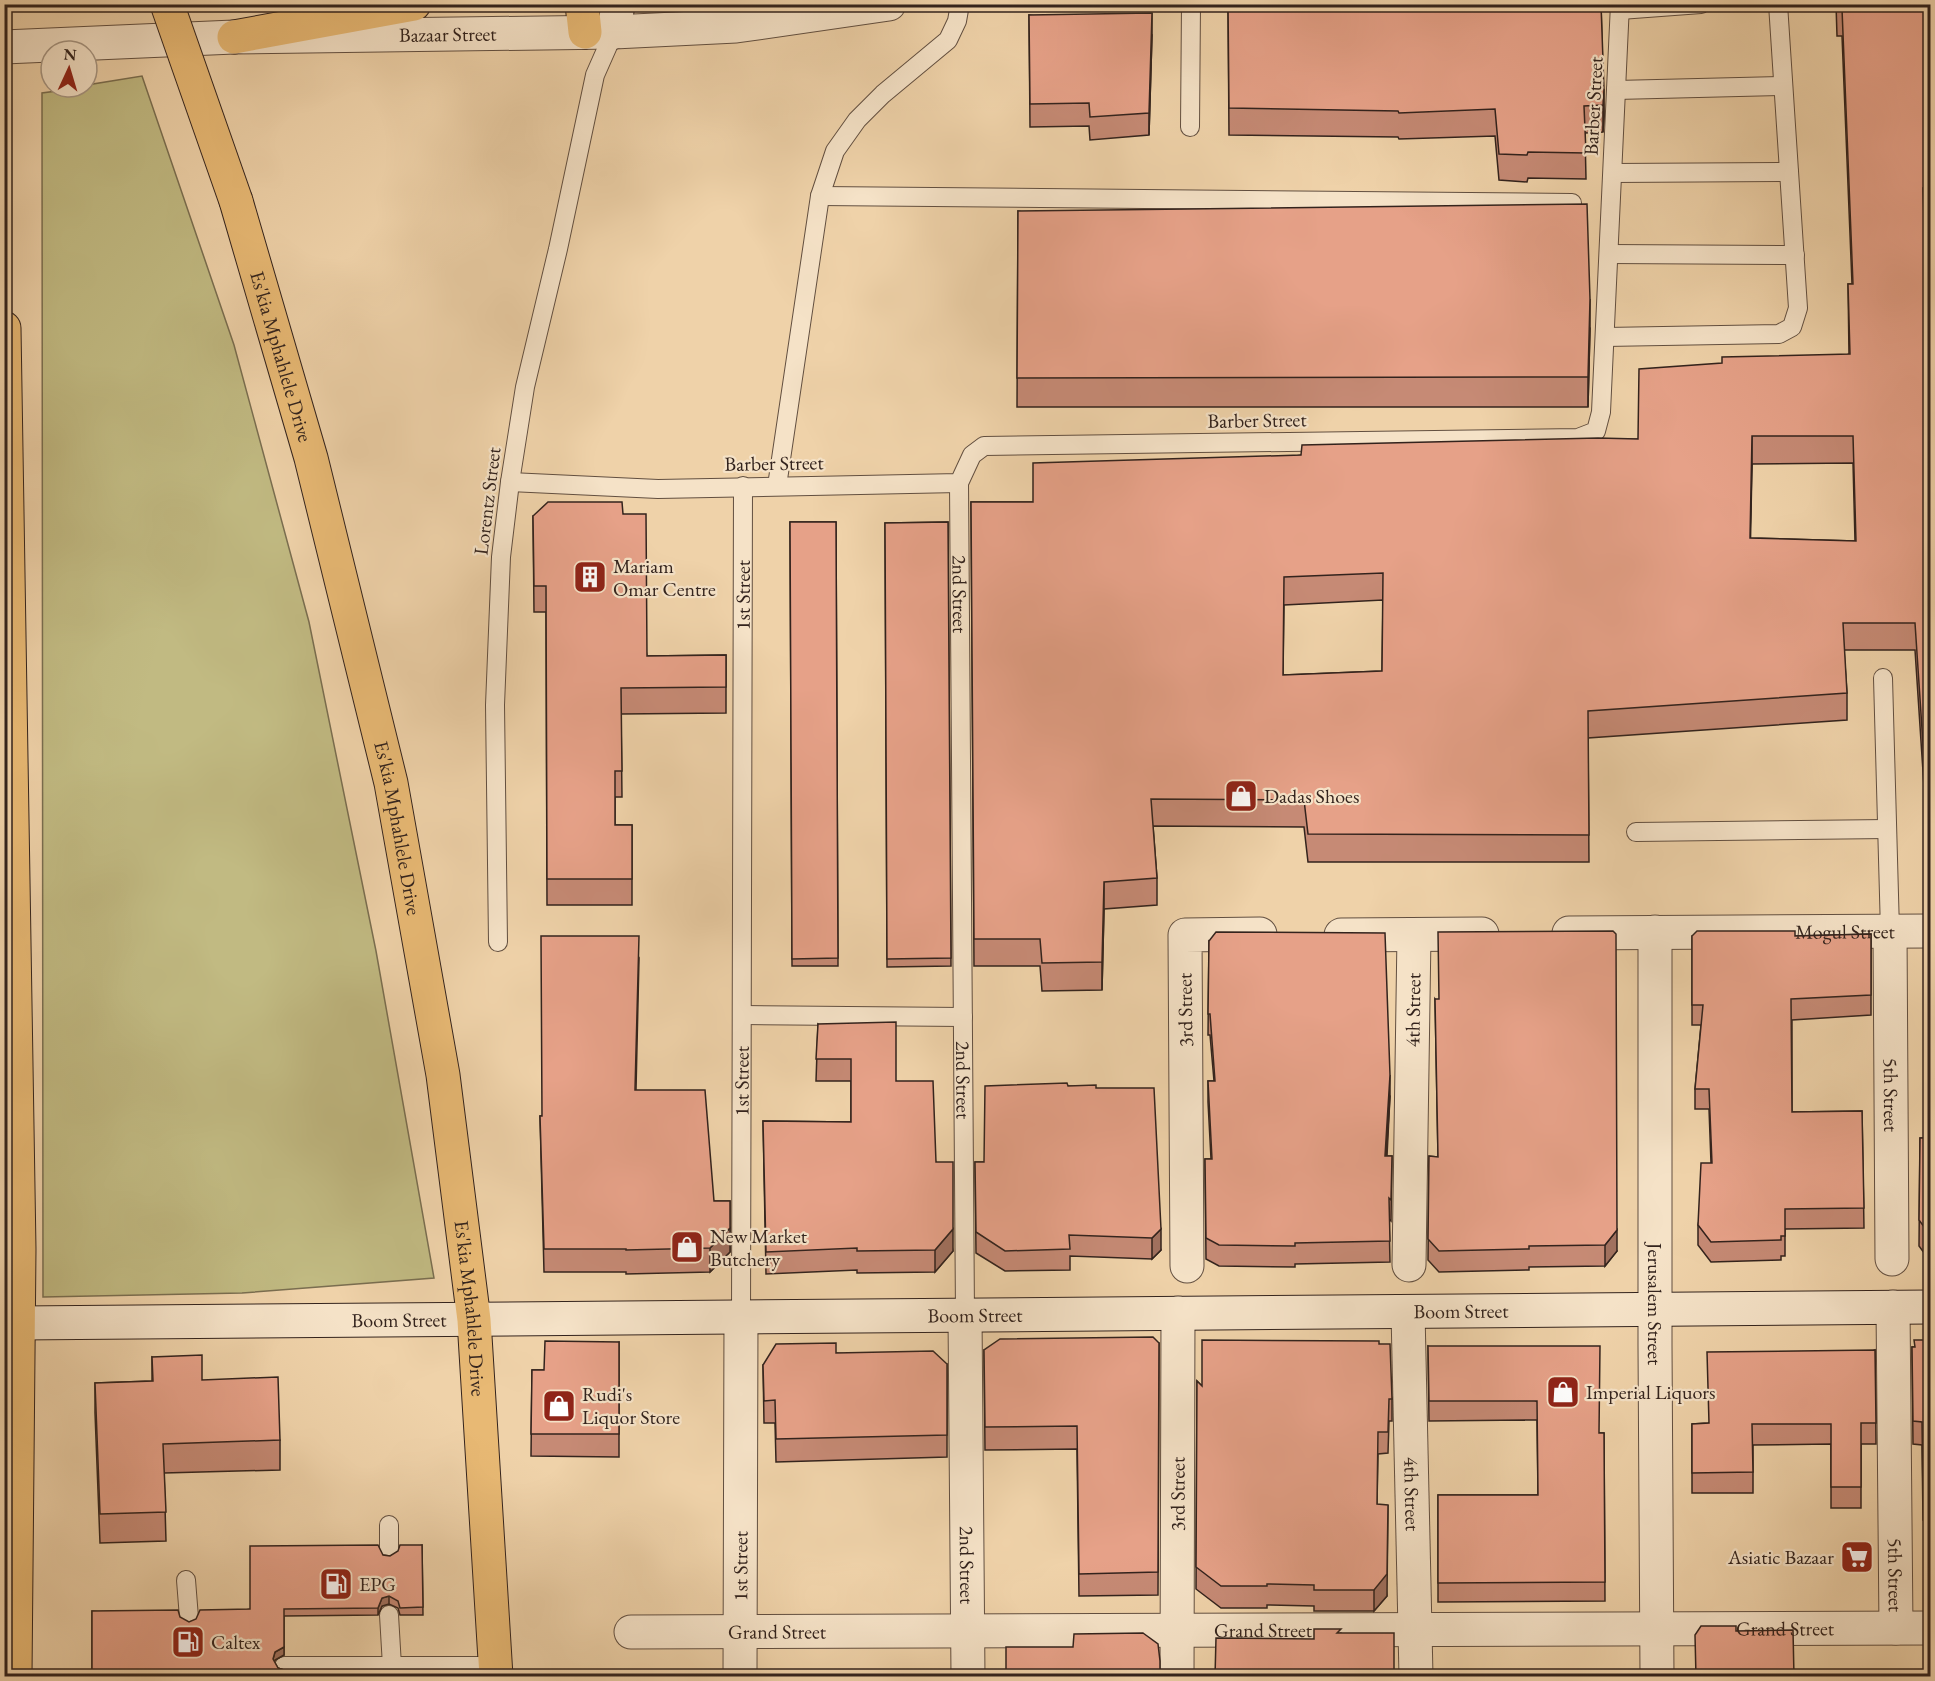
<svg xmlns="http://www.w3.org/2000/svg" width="1935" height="1681" font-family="'EB Garamond',serif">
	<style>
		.green { fill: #c1ba82; stroke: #7a6e50; stroke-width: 1.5 }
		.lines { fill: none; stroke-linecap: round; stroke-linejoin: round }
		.lane-casing { stroke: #624f40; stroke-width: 20 }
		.street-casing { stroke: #624f40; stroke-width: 35 }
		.secondary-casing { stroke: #33231d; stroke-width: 35 }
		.primary-casing { stroke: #33231d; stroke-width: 35 }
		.lane { stroke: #f5e2c7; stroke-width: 18 }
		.street { stroke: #f5e2c7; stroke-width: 33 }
		.secondary { stroke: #f5e2c7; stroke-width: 33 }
		.primary { stroke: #e8b974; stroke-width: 33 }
		.primary-bridge-casing { stroke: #33231d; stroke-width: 35; stroke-linecap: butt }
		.primary-bridge { stroke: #e8b974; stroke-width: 33 }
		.wall { fill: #c68a75; stroke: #33231d; stroke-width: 1.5; fill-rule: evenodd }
		.shaded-wall { fill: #a1715f; stroke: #33231d; stroke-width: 1.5 }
		.building { fill: #e6a188; stroke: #33231d; stroke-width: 1.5; fill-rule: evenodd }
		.labels { text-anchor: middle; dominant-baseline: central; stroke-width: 4.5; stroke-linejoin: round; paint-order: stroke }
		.street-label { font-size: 20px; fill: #33231d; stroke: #f5e2c7 }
		.poi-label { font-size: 20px; fill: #33231d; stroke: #f5e2c7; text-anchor: start }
	</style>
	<rect width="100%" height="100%" fill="#efd2a9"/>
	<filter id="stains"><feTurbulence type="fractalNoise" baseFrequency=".00333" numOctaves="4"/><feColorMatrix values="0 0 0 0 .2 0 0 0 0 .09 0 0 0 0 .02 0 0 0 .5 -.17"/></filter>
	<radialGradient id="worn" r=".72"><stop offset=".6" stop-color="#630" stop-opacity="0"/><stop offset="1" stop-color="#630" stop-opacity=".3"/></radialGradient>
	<path class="green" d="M 142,76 L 234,345 L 309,622 L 376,951 L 434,1278 L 242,1293 L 43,1297 L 42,93 L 87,87 L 87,85 Z"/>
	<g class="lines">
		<g class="lane-casing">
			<g id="lane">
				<path d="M 1620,10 L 1701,4"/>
				<path d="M 1616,90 L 1783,86"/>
				<path d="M 1190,127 L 1191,4"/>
				<path d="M 1613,173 L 1789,172"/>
				<path d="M 820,196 L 1572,203"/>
				<path d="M 1609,254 L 1795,255"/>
				<path d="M 1605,337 L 1779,334 L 1792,327 L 1798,308 L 1778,4"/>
				<path d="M 510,482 L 658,489 L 959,483 L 972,455 L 984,446 L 1578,438 L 1596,431 L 1601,412 L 1620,4"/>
				<path id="s1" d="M 959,483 L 965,1315"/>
				<path d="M 777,486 L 820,196 L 835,151 L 857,120 L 883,94 L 948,40 L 957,21 L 960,4"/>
				<path d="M 1883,678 L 1890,931"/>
				<path d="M 1636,832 L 1887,829"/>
				<path d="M 498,942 L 495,705 L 501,557 L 510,482 L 525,387 L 558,249 L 595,75 L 614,32"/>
				<path d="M 743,1015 L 963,1017"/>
				<path id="s2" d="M 741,1317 L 743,486"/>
				<path d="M 389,1553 L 389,1525"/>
				<path d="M 186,1580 L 189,1618"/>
				<path d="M 389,1615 L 392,1666"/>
				<path d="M 284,1666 L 495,1666"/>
			</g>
		</g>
		<g class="street-casing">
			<g id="street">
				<path id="s3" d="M 4,47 L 234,37 L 614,32 L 736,26 L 889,4"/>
				<path id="s4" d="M 1890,931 L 1892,1259"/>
				<path id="s5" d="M 1655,932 L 1655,1345 L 1657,1676"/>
				<path id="s6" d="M 1569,933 L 1930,931"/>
				<path d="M 1341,935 L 1482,934"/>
				<path id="s7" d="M 1409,1265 L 1414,935"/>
				<path d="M 1187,1266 L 1185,935 L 1260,934"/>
				<path id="s8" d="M 1893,1307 L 1896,1628"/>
				<path id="s9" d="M 1408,1312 L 1416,1676"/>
				<path id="s10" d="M 965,1315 L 968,1676"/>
				<path id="s11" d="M 631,1632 L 1930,1628"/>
				<path id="s12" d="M 740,1676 L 741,1317"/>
				<path id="s13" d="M 1177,1676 L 1178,1313"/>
			</g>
		</g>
		<g class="secondary-casing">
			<g id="secondary">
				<path d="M 614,32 L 618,4"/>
				<path id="s14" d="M 19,1323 L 1930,1307"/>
			</g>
		</g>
		<g class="primary-casing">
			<g id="primary">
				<path d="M 582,4 L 585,32"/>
				<path d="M 234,37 L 414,4"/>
				<path id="s15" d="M 236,201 L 311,458 L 391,783 L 443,1075 L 474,1320 L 496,1676"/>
				<path d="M 4,328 L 19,1249 L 15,1676"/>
			</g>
		</g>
		<use href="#lane" class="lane"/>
		<use href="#street" class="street"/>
		<use href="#secondary" class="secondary"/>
		<use href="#primary" class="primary"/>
		<g class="primary-bridge-casing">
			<path id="primary-bridge" d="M 167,4 L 236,201"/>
		</g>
		<use href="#primary-bridge" class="primary-bridge"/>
	</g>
	<path class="wall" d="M 1228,4 L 1601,4 L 1604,116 L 1603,132 L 1585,133 L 1586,179 L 1528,178 L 1527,182 L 1499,180 L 1495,136 L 1399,139 L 1398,137 L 1229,135 Z
		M 1836,4 L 1930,4 L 1930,215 L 1924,215 L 1926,283 L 1930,283 L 1930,878 L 1915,650 L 1844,650 L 1847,693 L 1847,720 L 1588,738 L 1589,862 L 1308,862 L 1304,827 L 1153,826 L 1157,878 L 1157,905 L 1104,909 L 1102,990 L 1042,991 L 1040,966 L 974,966 L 971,502 L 1033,502 L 1301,455 L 1638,439 L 1849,354 L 1848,284 L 1852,284 L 1842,36 L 1837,36 ZM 1853,463 L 1855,541 L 1750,538 L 1752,464 ZM 1383,600 L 1382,671 L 1283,675 L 1284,605 Z
		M 1029,15 L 1152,35 L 1149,135 L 1090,140 L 1089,126 L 1030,127 Z
		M 1018,211 L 1590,328 L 1588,407 L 1017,407 Z
		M 623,514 L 647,656 L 726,655 L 726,713 L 621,714 L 622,797 L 615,797 L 615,825 L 632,825 L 632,905 L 547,905 L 546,612 L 534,612 L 533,516 Z
		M 790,522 L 836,522 L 838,966 L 792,966 Z
		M 948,522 L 951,966 L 887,967 L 885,523 Z
		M 1928,932 L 1930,932 L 1930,982 L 1928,950 Z
		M 1871,934 L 1871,1015 L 1792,1020 L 1792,1112 L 1862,1111 L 1864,1228 L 1785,1229 L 1785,1256 L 1781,1256 L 1781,1260 L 1711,1262 L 1698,1245 L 1698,1225 L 1711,1163 L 1709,1109 L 1695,1109 L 1695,1089 L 1701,1025 L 1692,1025 L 1692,936 L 1795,936 Z
		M 1209,941 L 1390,1096 L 1387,1156 L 1392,1156 L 1391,1221 L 1389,1219 L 1390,1262 L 1295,1264 L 1295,1267 L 1219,1266 L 1206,1259 L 1205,1159 L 1211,1159 L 1208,1102 L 1208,1081 L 1214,1081 L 1210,1035 L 1208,1035 Z
		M 639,959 L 636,1090 L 714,1201 L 730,1201 L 730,1252 L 710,1272 L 626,1274 L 626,1272 L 544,1272 L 540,1116 L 542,1116 Z
		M 1435,999 L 1617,1251 L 1605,1266 L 1529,1267 L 1529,1270 L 1439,1272 L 1428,1260 L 1429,1156 L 1438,1157 Z
		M 818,1024 L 896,1081 L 936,1162 L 953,1251 L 935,1272 L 857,1273 L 857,1270 L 766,1274 L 763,1121 L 851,1122 L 851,1081 L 816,1081 Z
		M 1068,1086 L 1096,1088 L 1161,1250 L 1152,1259 L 1070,1256 L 1070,1270 L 1005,1271 L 976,1253 L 975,1162 L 984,1162 Z
		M 1920,1138 L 1930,1138 L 1930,1261 L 1919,1246 Z
		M 1930,1340 L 1930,1520 L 1923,1520 L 1922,1445 L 1913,1444 L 1912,1347 L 1914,1347 Z
		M 619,1342 L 619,1457 L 531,1456 L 532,1370 L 544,1370 Z
		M 1159,1343 L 1158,1595 L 1079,1596 L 1077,1449 L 985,1450 L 984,1350 Z
		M 1379,1344 L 1392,1399 L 1392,1421 L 1389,1421 L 1388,1453 L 1378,1454 L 1377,1504 L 1387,1596 L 1374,1611 L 1314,1611 L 1314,1606 L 1267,1605 L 1267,1608 L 1221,1608 L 1196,1589 L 1197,1381 L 1202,1386 Z
		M 1428,1346 L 1599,1433 L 1604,1433 L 1605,1601 L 1438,1602 L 1438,1495 L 1538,1495 L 1537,1420 L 1429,1421 Z
		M 1875,1350 L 1876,1444 L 1861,1444 L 1861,1508 L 1831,1508 L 1831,1444 L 1753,1445 L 1753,1493 L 1692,1493 L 1692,1424 L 1708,1423 Z
		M 836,1353 L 947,1364 L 947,1457 L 776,1462 L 775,1423 L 764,1423 L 763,1365 Z
		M 152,1357 L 202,1380 L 280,1440 L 280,1470 L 164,1473 L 166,1541 L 100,1543 L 95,1413 L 95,1383 L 152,1381 Z
		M 422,1545 L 423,1615 L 400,1615 L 398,1608 L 389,1604 L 382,1606 L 378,1615 L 284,1616 L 284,1655 L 275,1660 L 274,1661 L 278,1668 L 284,1670 L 284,1677 L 92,1677 L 92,1611 L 189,1622 L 250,1609 L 383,1555 L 390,1556 Z
		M 1341,1633 L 1394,1677 L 1215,1677 L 1314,1639 Z"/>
	<path class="shaded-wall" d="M 1152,13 L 1152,35 L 1149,135 L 1149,113 Z
		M 1604,89 L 1604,116 L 1603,132 L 1603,105 Z
		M 1590,299 L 1590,328 L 1588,407 L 1588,377 Z
		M 1752,436 L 1752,464 L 1750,566 L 1750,538 Z
		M 1104,882 L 1104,909 L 1102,990 L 1102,962 Z
		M 1390,1075 L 1390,1096 L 1385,1177 L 1385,1156 Z
		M 730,1228 L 730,1252 L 710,1272 L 710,1248 Z
		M 953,1229 L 953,1251 L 935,1272 L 935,1250 Z
		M 1161,1229 L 1161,1250 L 1152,1259 L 1152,1238 Z
		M 1617,1230 L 1617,1251 L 1605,1266 L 1605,1245 Z
		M 1388,1505 L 1387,1596 L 1374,1611 L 1374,1590 Z
		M 389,1596 L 389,1604 L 382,1606 L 378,1615 L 378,1608 L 382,1598 Z
		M 284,1647 L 284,1655 L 275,1660 L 273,1667 L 273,1659 L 275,1652 Z"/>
	<path class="building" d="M 1228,4 L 1601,4 L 1604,89 L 1603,105 L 1584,106 L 1586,153 L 1528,152 L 1527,155 L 1499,154 L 1495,109 L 1399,113 L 1398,111 L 1229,108 Z
		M 1837,4 L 1930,4 L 1930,188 L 1923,188 L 1926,283 L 1930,283 L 1930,850 L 1915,623 L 1843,623 L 1847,693 L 1588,711 L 1589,835 L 1308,834 L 1304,800 L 1151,799 L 1157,878 L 1104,882 L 1102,962 L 1042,963 L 1040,939 L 974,939 L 971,502 L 1033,502 L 1033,463 L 1301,455 L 1302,445 L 1598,438 L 1638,439 L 1639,369 L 1722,363 L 1722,357 L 1850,354 L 1848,284 L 1853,284 L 1842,9 L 1837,9 ZM 1752,436 L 1853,436 L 1856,541 L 1750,538 ZM 1383,573 L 1382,671 L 1283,675 L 1284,577 Z
		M 1152,13 L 1149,113 L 1090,117 L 1089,103 L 1030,104 L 1029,15 Z
		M 1587,204 L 1590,299 L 1588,377 L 1017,378 L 1018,211 Z
		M 548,502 L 622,502 L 623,514 L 646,514 L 647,656 L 726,655 L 726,687 L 621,688 L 622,771 L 615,771 L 615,825 L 632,825 L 632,879 L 547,879 L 546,586 L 534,586 L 533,516 Z
		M 790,522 L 836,522 L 838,958 L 792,959 Z
		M 948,522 L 951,958 L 887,959 L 885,523 Z
		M 1613,931 L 1616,934 L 1617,1230 L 1605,1245 L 1529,1246 L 1529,1249 L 1439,1251 L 1428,1239 L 1429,1156 L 1438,1157 L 1435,999 L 1439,999 L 1438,932 Z
		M 1697,931 L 1795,931 L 1795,936 L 1871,934 L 1871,995 L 1791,999 L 1792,1112 L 1862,1111 L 1864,1208 L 1785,1209 L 1785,1236 L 1781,1236 L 1781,1240 L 1711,1242 L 1698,1225 L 1701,1163 L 1712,1163 L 1709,1089 L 1695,1089 L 1703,1005 L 1692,1005 L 1692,936 Z
		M 1216,932 L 1385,933 L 1390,1075 L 1385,1156 L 1392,1156 L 1391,1200 L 1389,1198 L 1390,1241 L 1295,1243 L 1295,1246 L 1219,1245 L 1206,1238 L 1205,1159 L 1212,1159 L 1208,1081 L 1215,1081 L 1210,1014 L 1208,1014 L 1209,941 Z
		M 1928,932 L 1930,932 L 1930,963 Z
		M 541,936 L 639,936 L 635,1090 L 705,1090 L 714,1201 L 730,1201 L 730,1228 L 710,1248 L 626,1250 L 626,1249 L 544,1249 L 540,1116 L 542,1116 Z
		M 896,1022 L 896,1081 L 933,1081 L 936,1162 L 953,1162 L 953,1229 L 935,1250 L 857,1251 L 857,1248 L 766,1252 L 763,1121 L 851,1122 L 851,1059 L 816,1059 L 818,1024 Z
		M 1067,1083 L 1068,1086 L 1096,1085 L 1096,1088 L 1154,1088 L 1161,1229 L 1152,1238 L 1069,1235 L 1070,1249 L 1005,1251 L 976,1232 L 975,1162 L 984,1162 L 985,1086 Z
		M 1920,1138 L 1930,1138 L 1930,1235 L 1919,1220 Z
		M 1153,1337 L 1159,1343 L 1158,1572 L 1079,1574 L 1077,1426 L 985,1427 L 984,1350 L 1000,1339 Z
		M 1202,1340 L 1379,1341 L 1379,1344 L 1390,1344 L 1392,1399 L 1389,1399 L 1388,1432 L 1378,1432 L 1377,1504 L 1388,1505 L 1387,1574 L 1374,1590 L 1314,1590 L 1314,1585 L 1267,1584 L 1267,1586 L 1221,1586 L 1196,1567 L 1197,1381 L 1202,1386 Z
		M 1914,1340 L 1930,1340 L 1930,1497 L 1923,1497 L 1922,1422 L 1913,1421 L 1912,1347 L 1915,1347 Z
		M 545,1341 L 619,1342 L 619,1434 L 531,1434 L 532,1370 L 544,1370 Z
		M 836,1343 L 836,1353 L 933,1351 L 947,1364 L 947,1435 L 776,1439 L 775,1400 L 764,1401 L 763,1365 L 776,1344 Z
		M 1428,1346 L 1600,1346 L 1599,1433 L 1604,1433 L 1605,1582 L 1438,1583 L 1438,1495 L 1538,1495 L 1537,1401 L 1429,1401 Z
		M 1875,1350 L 1876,1423 L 1861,1423 L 1861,1487 L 1831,1487 L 1831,1424 L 1752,1424 L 1753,1472 L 1692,1473 L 1692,1424 L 1709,1423 L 1707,1352 Z
		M 202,1355 L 202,1380 L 278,1377 L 280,1440 L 163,1444 L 166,1512 L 100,1514 L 95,1383 L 153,1381 L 152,1357 Z
		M 378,1545 L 383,1555 L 390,1556 L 398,1551 L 400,1545 L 422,1545 L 423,1607 L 400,1608 L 398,1601 L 389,1596 L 382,1598 L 378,1608 L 284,1609 L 284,1647 L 275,1652 L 273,1659 L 278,1668 L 284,1670 L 284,1674 L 192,1673 L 92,1676 L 92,1611 L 178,1610 L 180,1617 L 189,1622 L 196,1619 L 200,1610 L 250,1609 L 250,1546 Z
		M 1701,1626 L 1736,1626 L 1736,1631 L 1793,1630 L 1794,1677 L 1696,1677 L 1695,1635 Z
		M 1314,1629 L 1341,1629 L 1337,1633 L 1394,1633 L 1394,1677 L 1313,1677 L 1313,1673 L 1253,1673 L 1253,1677 L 1215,1677 L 1216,1638 L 1314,1639 Z
		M 1143,1633 L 1158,1644 L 1160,1661 L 1160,1677 L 1006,1677 L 1006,1647 L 1073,1647 L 1074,1634 Z"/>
	<defs>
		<g id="building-square" transform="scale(1.725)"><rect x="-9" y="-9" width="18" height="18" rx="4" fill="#8f2418" stroke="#f5e2c7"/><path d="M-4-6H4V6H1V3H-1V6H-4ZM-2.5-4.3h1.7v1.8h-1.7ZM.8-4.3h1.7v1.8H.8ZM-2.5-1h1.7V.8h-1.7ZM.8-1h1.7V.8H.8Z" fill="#fff"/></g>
		<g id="shop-square" transform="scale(1.725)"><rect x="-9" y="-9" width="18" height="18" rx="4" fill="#8f2418" stroke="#f5e2c7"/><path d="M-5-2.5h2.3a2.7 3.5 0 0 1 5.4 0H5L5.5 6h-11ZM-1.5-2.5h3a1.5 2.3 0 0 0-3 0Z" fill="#fff"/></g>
		<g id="supermarket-square" transform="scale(1.725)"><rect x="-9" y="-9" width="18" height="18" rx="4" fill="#8f2418" stroke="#f5e2c7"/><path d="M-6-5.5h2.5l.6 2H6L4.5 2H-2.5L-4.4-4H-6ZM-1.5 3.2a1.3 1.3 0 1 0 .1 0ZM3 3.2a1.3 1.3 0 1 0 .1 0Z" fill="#fff"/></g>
		<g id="fuel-square" transform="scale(1.725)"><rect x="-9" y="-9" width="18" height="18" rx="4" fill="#8f2418" stroke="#f5e2c7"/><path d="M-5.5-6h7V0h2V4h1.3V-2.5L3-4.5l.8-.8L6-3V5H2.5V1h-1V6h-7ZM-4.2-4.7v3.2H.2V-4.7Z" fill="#fff"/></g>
	</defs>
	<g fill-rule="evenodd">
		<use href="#building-square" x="590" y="577"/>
		<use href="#shop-square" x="1241" y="796"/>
		<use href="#shop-square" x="687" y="1247"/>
		<use href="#shop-square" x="1563" y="1392"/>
		<use href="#shop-square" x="559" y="1406"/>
		<use href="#supermarket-square" x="1857" y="1557"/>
		<use href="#fuel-square" x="336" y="1584"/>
		<use href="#fuel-square" x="188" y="1642"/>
	</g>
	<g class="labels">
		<g class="street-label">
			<text stroke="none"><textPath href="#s3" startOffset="444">Bazaar Street</textPath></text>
			<text transform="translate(1593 106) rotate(-87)">Barber Street</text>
			<text stroke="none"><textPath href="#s15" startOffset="162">Es'kia Mphahlele Drive</textPath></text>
			<text transform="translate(1257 420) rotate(-1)">Barber Street</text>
			<text transform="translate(774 463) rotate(-1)">Barber Street</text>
			<text transform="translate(487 501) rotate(-83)">Lorentz Street</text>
			<text stroke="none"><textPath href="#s1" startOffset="111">2nd Street</textPath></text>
			<text stroke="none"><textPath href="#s2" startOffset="722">1st Street</textPath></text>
			<text stroke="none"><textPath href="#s15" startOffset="648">Es'kia Mphahlele Drive</textPath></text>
			<text stroke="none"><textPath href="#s6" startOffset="276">Mogul Street</textPath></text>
			<text transform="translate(1185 1010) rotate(-91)">3rd Street</text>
			<text stroke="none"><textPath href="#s7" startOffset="255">4th Street</textPath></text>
			<text stroke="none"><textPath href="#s1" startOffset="597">2nd Street</textPath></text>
			<text stroke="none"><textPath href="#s2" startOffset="236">1st Street</textPath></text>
			<text stroke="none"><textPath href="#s4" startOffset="164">5th Street</textPath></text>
			<text stroke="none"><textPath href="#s5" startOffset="372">Jerusalem Street</textPath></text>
			<text stroke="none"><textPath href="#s15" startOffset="1134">Es'kia Mphahlele Drive</textPath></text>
			<text stroke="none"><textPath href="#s14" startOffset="1442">Boom Street</textPath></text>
			<text stroke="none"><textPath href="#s14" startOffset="956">Boom Street</textPath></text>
			<text stroke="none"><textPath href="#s14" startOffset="380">Boom Street</textPath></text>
			<text stroke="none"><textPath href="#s9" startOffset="182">4th Street</textPath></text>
			<text stroke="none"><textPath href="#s13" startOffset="182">3rd Street</textPath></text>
			<text stroke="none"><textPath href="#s10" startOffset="250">2nd Street</textPath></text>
			<text stroke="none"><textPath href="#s12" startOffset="110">1st Street</textPath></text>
			<text stroke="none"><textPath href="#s8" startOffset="268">5th Street</textPath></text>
			<text stroke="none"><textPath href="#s11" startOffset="1154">Grand Street</textPath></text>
			<text stroke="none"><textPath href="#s11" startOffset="632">Grand Street</textPath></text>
			<text stroke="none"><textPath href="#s11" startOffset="146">Grand Street</textPath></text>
		</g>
		<g class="poi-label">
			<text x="613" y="566">Mariam<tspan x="613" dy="23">Omar Centre</tspan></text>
			<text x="1264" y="796">Dadas Shoes</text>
			<text x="710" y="1236">New Market<tspan x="710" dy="23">Butchery</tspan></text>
			<text x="1586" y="1392">Imperial Liquors</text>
			<text x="582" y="1394">Rudi's<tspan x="582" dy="23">Liquor Store</tspan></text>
			<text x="1834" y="1557" text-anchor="end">Asiatic Bazaar</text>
			<text x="359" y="1584">EPG</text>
			<text x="211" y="1642">Caltex</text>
		</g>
	</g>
	<rect width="1935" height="1681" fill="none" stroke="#efd2a9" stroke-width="24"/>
	<rect x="6" y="6" width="1923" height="1669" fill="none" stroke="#33231d" stroke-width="3"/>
	<rect x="12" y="12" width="1911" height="1657" fill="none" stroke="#33231d" stroke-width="1.5"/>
	<g transform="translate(69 69) rotate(4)"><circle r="28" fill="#f5e2c7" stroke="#a79683" stroke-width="1.5"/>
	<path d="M0-4.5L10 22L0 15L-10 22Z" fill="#8f2418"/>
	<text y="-9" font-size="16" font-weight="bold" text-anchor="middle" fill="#33231d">N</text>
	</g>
	<rect width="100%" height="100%" filter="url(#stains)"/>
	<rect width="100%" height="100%" fill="url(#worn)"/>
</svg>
